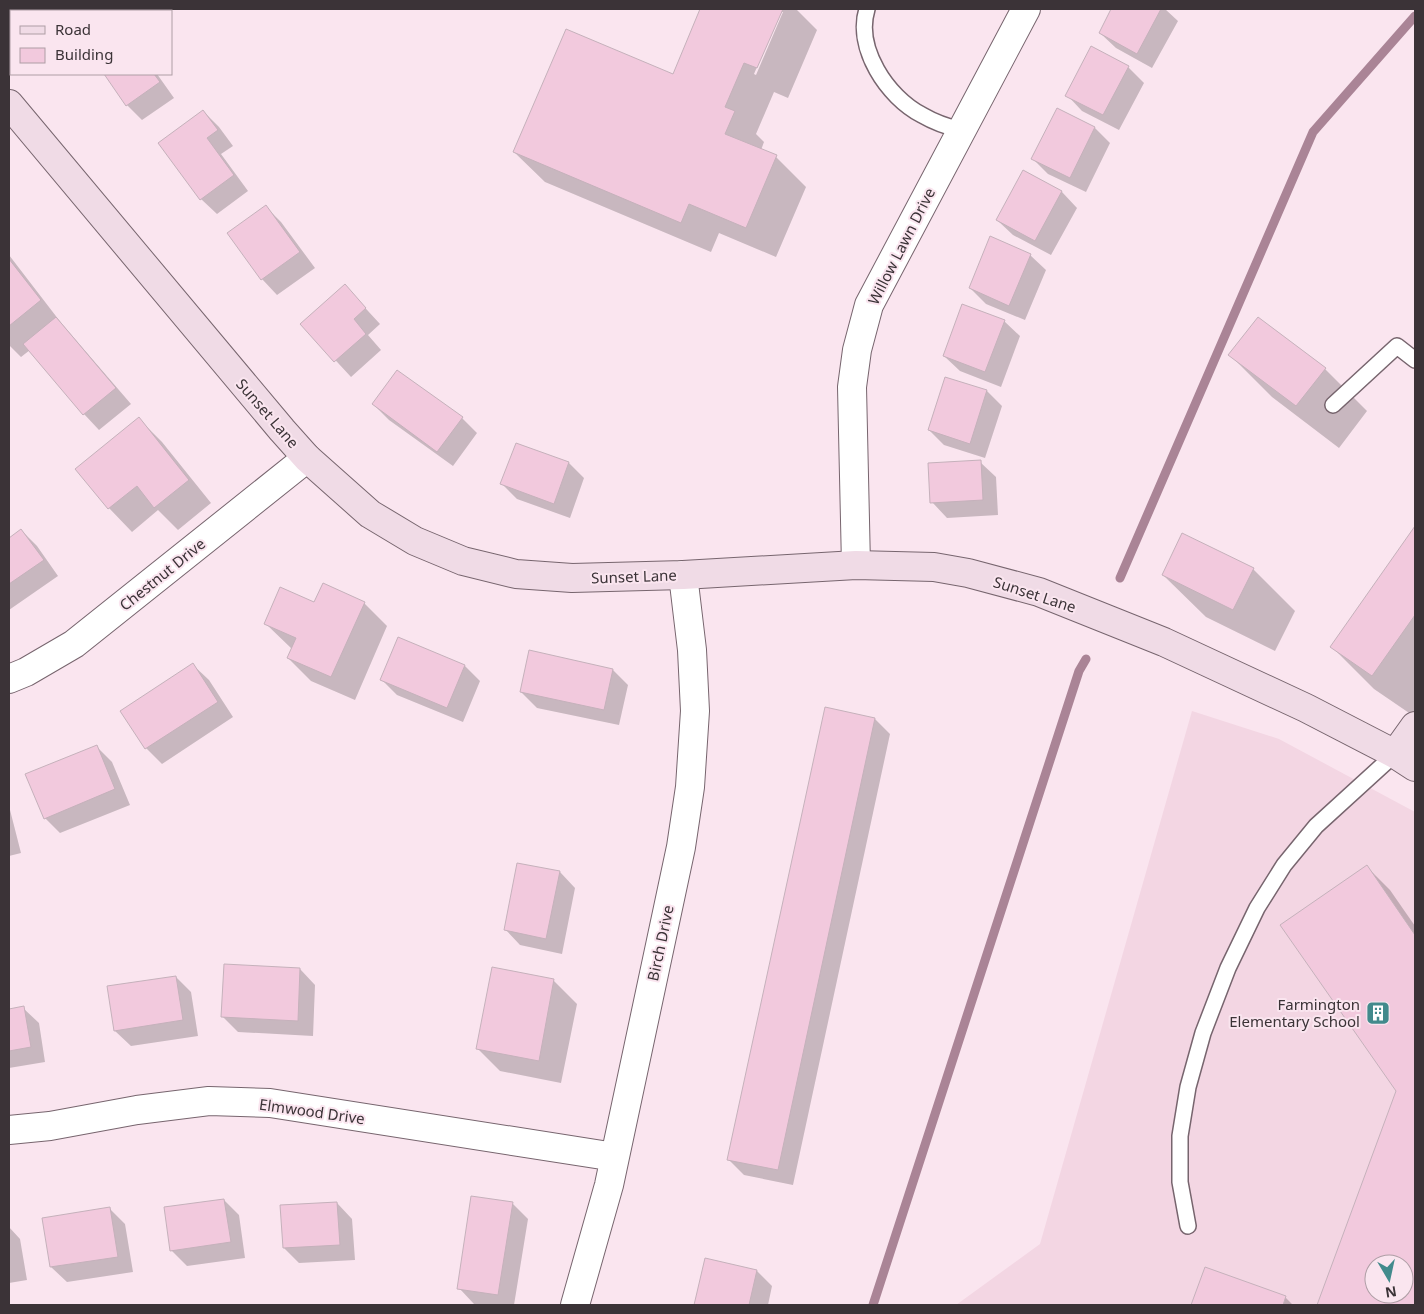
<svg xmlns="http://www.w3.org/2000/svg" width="1424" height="1314" font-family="'Noto Sans',sans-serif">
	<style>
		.built { fill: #f3d6e3; fill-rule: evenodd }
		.shadow { fill: #0003; fill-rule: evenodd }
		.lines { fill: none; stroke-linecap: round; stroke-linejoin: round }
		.stream { stroke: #aa8496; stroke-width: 9 }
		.building { fill: #f2c9dd; stroke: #c5b1bb; fill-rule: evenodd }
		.lane-casing { stroke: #77656e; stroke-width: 18 }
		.street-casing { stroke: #77656e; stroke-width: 30 }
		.secondary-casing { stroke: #77656e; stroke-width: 30 }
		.lane { stroke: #fff; stroke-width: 15 }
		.street { stroke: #fff; stroke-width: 28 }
		.secondary { stroke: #f0dbe6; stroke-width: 28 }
		.labels { text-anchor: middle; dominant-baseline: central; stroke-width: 4; stroke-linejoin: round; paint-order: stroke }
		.street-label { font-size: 15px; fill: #3b3337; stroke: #fae5ef }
		.poi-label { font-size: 15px; fill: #3b3337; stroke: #fae5ef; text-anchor: end }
	</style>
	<rect width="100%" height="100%" fill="#fae5ef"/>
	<path class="built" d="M 1192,711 L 1279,739 L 1415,812 L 1415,1305 L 956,1305 L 1040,1244 ZM 1374,1264 L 1404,1264 L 1404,1294 L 1374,1294 Z"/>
	<path class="shadow" d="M 45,9 L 101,9 L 102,10 L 47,11 Z
		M 702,9 L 796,9 L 817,30 L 788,98 L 774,92 L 756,134 L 764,142 L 761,150 L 776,157 L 806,187 L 776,257 L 719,233 L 711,252 L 545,182 L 514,152 L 673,76 ZM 780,12 L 783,12 L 756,75 L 754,74 Z
		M 1113,9 L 1165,9 L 1178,21 L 1152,68 L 1116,48 L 1100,33 Z
		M 1092,48 L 1128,67 L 1144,83 L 1119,130 L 1082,111 L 1067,95 Z
		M 105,74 L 157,74 L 174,98 L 142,120 L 127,105 Z
		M 1057,110 L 1095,128 L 1110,143 L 1086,192 L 1048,174 L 1033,159 Z
		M 203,111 L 219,127 L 233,146 L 221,154 L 248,191 L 217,214 L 201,199 L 160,143 Z
		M 1024,171 L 1062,192 L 1077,208 L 1051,255 L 1013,235 L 997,220 Z
		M 266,207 L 281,222 L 315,268 L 277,295 L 262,279 Z
		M 9,255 L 62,324 L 131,404 L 99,430 L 84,414 L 30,350 L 21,357 L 9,345 Z
		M 1030,255 L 1046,270 L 1025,320 L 986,304 L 970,288 Z
		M 345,286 L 380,324 L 368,335 L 381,350 L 351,377 L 302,324 Z
		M 1004,321 L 1020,336 L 1001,387 L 960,371 L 944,356 Z
		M 1230,355 L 1325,369 L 1367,411 L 1339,448 L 1272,397 Z
		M 987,391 L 1002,406 L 985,458 L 944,445 L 929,430 Z
		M 373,404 L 462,418 L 477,433 L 453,466 L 389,420 Z
		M 139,419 L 162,442 L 211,503 L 178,530 L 158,510 L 132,532 L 109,508 L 77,469 Z
		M 517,444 L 569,463 L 584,478 L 570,518 L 517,499 L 502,484 Z
		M 980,462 L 996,477 L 998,515 L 947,518 L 932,502 Z
		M 1415,528 L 1415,717 L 1374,689 L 1332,647 Z
		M 21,530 L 37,546 L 58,576 L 9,610 L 9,539 Z
		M 1253,569 L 1295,611 L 1275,651 L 1206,617 L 1163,575 Z
		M 364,603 L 387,626 L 355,700 L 311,681 L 288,658 L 292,649 L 266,624 L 315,604 Z
		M 193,665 L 209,680 L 233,717 L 162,764 L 146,748 L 122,711 Z
		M 465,666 L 480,681 L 463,722 L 397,695 L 382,680 Z
		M 613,670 L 628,685 L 619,725 L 537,708 L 521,692 Z
		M 875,719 L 890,734 L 793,1185 L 744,1175 L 728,1159 Z
		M 96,746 L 112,762 L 130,805 L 60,833 L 45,818 Z
		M 9,806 L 21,853 L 9,856 Z
		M 518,864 L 560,872 L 575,888 L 562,954 L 520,945 L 505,929 Z
		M 1367,867 L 1390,890 L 1415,926 L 1415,1305 L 1318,1305 L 1397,1091 ZM 1374,1264 L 1404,1264 L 1404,1294 L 1374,1294 Z
		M 300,969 L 315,985 L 313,1036 L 238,1032 L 222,1016 Z
		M 176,977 L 191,992 L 198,1036 L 131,1046 L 115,1031 Z
		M 553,980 L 577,1004 L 561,1083 L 500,1071 L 477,1048 Z
		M 23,1008 L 39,1023 L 45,1062 L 9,1068 L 9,1010 Z
		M 224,1200 L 239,1215 L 245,1258 L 187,1266 L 171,1250 Z
		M 337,1203 L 352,1219 L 355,1260 L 299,1263 L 284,1248 Z
		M 512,1203 L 528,1219 L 514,1305 L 474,1304 L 459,1288 Z
		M 110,1209 L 125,1224 L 133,1272 L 67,1282 L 51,1267 Z
		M 9,1227 L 20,1239 L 27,1280 L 9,1283 Z
		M 706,1259 L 757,1271 L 772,1286 L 768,1305 L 695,1305 Z
		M 1206,1269 L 1286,1298 L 1293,1305 L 1192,1305 Z"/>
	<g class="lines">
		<path class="stream" d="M 1120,578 L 1313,132 L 1415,16
			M 873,1305 L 1079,671 L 1086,659"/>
	</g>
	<path class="building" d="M 700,9 L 783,9 L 757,68 L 744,63 L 725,107 L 735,111 L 725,134 L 777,155 L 746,228 L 689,204 L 681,223 L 513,152 L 566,29 L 673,74 Z
		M 1111,9 L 1161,9 L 1137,54 L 1099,33 Z
		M 1091,46 L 1129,66 L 1103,115 L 1065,96 Z
		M 104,74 L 154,74 L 160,82 L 126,106 Z
		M 1057,108 L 1095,127 L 1070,178 L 1031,159 Z
		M 203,110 L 218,130 L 207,138 L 234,175 L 200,200 L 158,143 Z
		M 1023,170 L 1062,191 L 1035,241 L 996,220 Z
		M 266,205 L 300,252 L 261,280 L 227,233 Z
		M 990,236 L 1031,254 L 1009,306 L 969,288 Z
		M 9,259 L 41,300 L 9,326 Z
		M 345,284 L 366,308 L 354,319 L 366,334 L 334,362 L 300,324 Z
		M 962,304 L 1005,320 L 985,372 L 943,356 Z
		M 56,317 L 116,388 L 83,415 L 23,344 Z
		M 1258,317 L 1326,368 L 1296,406 L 1228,355 Z
		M 397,370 L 463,417 L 437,452 L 372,404 Z
		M 945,377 L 987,390 L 970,444 L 928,430 Z
		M 139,417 L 189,480 L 154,508 L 137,486 L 108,509 L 75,469 Z
		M 516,443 L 569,462 L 554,504 L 500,484 Z
		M 981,460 L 983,500 L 930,503 L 928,463 Z
		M 1415,526 L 1415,615 L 1372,676 L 1330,647 Z
		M 21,529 L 44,560 L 9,584 L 9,538 Z
		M 1182,533 L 1254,568 L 1233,610 L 1162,575 Z
		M 323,583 L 365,602 L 331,677 L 287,658 L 296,638 L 264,624 L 280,587 L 314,602 Z
		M 398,637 L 465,665 L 447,708 L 380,680 Z
		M 529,650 L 613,669 L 604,710 L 520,692 Z
		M 193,663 L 218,702 L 145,749 L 120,711 Z
		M 825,707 L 875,718 L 778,1170 L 727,1160 Z
		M 97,745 L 115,789 L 44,819 L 25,774 Z
		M 517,863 L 560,871 L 546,939 L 504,930 Z
		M 1367,865 L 1415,935 L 1415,1305 L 1317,1305 L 1396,1091 L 1280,925 ZM 1374,1264 L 1404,1264 L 1404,1294 L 1374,1294 Z
		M 224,964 L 300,968 L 298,1021 L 221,1017 Z
		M 492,967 L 554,979 L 539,1061 L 476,1049 Z
		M 176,976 L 183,1020 L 114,1031 L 107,986 Z
		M 24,1006 L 31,1047 L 9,1051 L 9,1009 Z
		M 471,1196 L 513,1202 L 498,1295 L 457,1289 Z
		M 224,1199 L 231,1242 L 170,1251 L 164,1207 Z
		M 337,1202 L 340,1245 L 283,1248 L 280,1205 Z
		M 110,1207 L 118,1257 L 50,1267 L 42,1218 Z
		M 705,1258 L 757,1270 L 749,1305 L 694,1305 Z
		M 1205,1267 L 1286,1296 L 1283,1305 L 1191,1305 Z"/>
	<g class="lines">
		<g class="lane-casing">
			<path id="lane" d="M 867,9 C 855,48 887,97 922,115 C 934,122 948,127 961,130
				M 1333,405 L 1397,346 L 1415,360
				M 1188,1226 L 1180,1182 L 1180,1136 L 1188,1087 L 1203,1033 L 1228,968 L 1257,908 L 1284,865 L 1316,826 L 1395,754"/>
		</g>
		<g class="street-casing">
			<path id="street" d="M 856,565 L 852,387 L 857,350 L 869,305 L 1026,9
				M 9,679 L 26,672 L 74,644 L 307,458
				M 9,1130 L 50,1126 L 137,1110 L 209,1101 L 270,1103 L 615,1157
				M 575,1305 L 609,1185 L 681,847 L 690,787 L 695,711 L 692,650 L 683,575"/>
		</g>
		<g class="secondary-casing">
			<path id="secondary" d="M 9,104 L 282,430 L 307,458 L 370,514 L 415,541 L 463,561 L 516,574 L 572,578 L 683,575 L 856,565 L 934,567 L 968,573 L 1039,592 L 1164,642 L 1306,708 L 1395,754 L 1415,767
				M 1395,754 L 1415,726"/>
		</g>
		<use href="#lane" class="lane"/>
		<use href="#street" class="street"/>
		<use href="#secondary" class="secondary"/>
	</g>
	<defs>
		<g id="building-square" transform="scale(1.25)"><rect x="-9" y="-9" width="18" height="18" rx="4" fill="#428a8c" stroke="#fae5ef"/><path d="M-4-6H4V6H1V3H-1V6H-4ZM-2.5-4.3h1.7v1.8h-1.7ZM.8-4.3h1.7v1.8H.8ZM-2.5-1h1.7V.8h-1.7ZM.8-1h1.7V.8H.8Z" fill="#fff"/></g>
	</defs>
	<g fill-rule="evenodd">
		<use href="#building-square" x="1378" y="1013"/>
	</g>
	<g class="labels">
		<g class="street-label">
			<text transform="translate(901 246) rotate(-63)">Willow Lawn Drive</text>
			<text transform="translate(268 413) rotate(49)">Sunset Lane</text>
			<text transform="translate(162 574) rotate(-39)">Chestnut Drive</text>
			<text transform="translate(634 576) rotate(-2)">Sunset Lane</text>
			<text transform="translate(1035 594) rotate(18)">Sunset Lane</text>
			<text transform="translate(660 943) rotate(-78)">Birch Drive</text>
			<text transform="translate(312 1111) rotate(8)">Elmwood Drive</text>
		</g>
		<g class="poi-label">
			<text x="1360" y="1004">Farmington<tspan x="1360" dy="17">Elementary School</tspan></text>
		</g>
	</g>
	<rect width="1424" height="1314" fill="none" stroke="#3b3337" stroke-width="20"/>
	<rect x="10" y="10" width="162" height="65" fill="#fae5ef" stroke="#ae9ea5"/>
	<rect x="20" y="26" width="25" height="8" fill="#f0dbe6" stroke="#ae9ea5"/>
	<text x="55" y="35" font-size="15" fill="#3b3337">Road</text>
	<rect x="20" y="48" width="25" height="15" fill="#f2c9dd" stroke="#ae9ea5"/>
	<text x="55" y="60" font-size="15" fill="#3b3337">Building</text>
	<g transform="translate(1389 1279) rotate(171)"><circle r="24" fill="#fae5ef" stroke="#ae9ea5"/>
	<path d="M0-4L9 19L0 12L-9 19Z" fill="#428a8c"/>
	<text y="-8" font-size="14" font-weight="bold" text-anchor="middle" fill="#3b3337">N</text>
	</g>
</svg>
